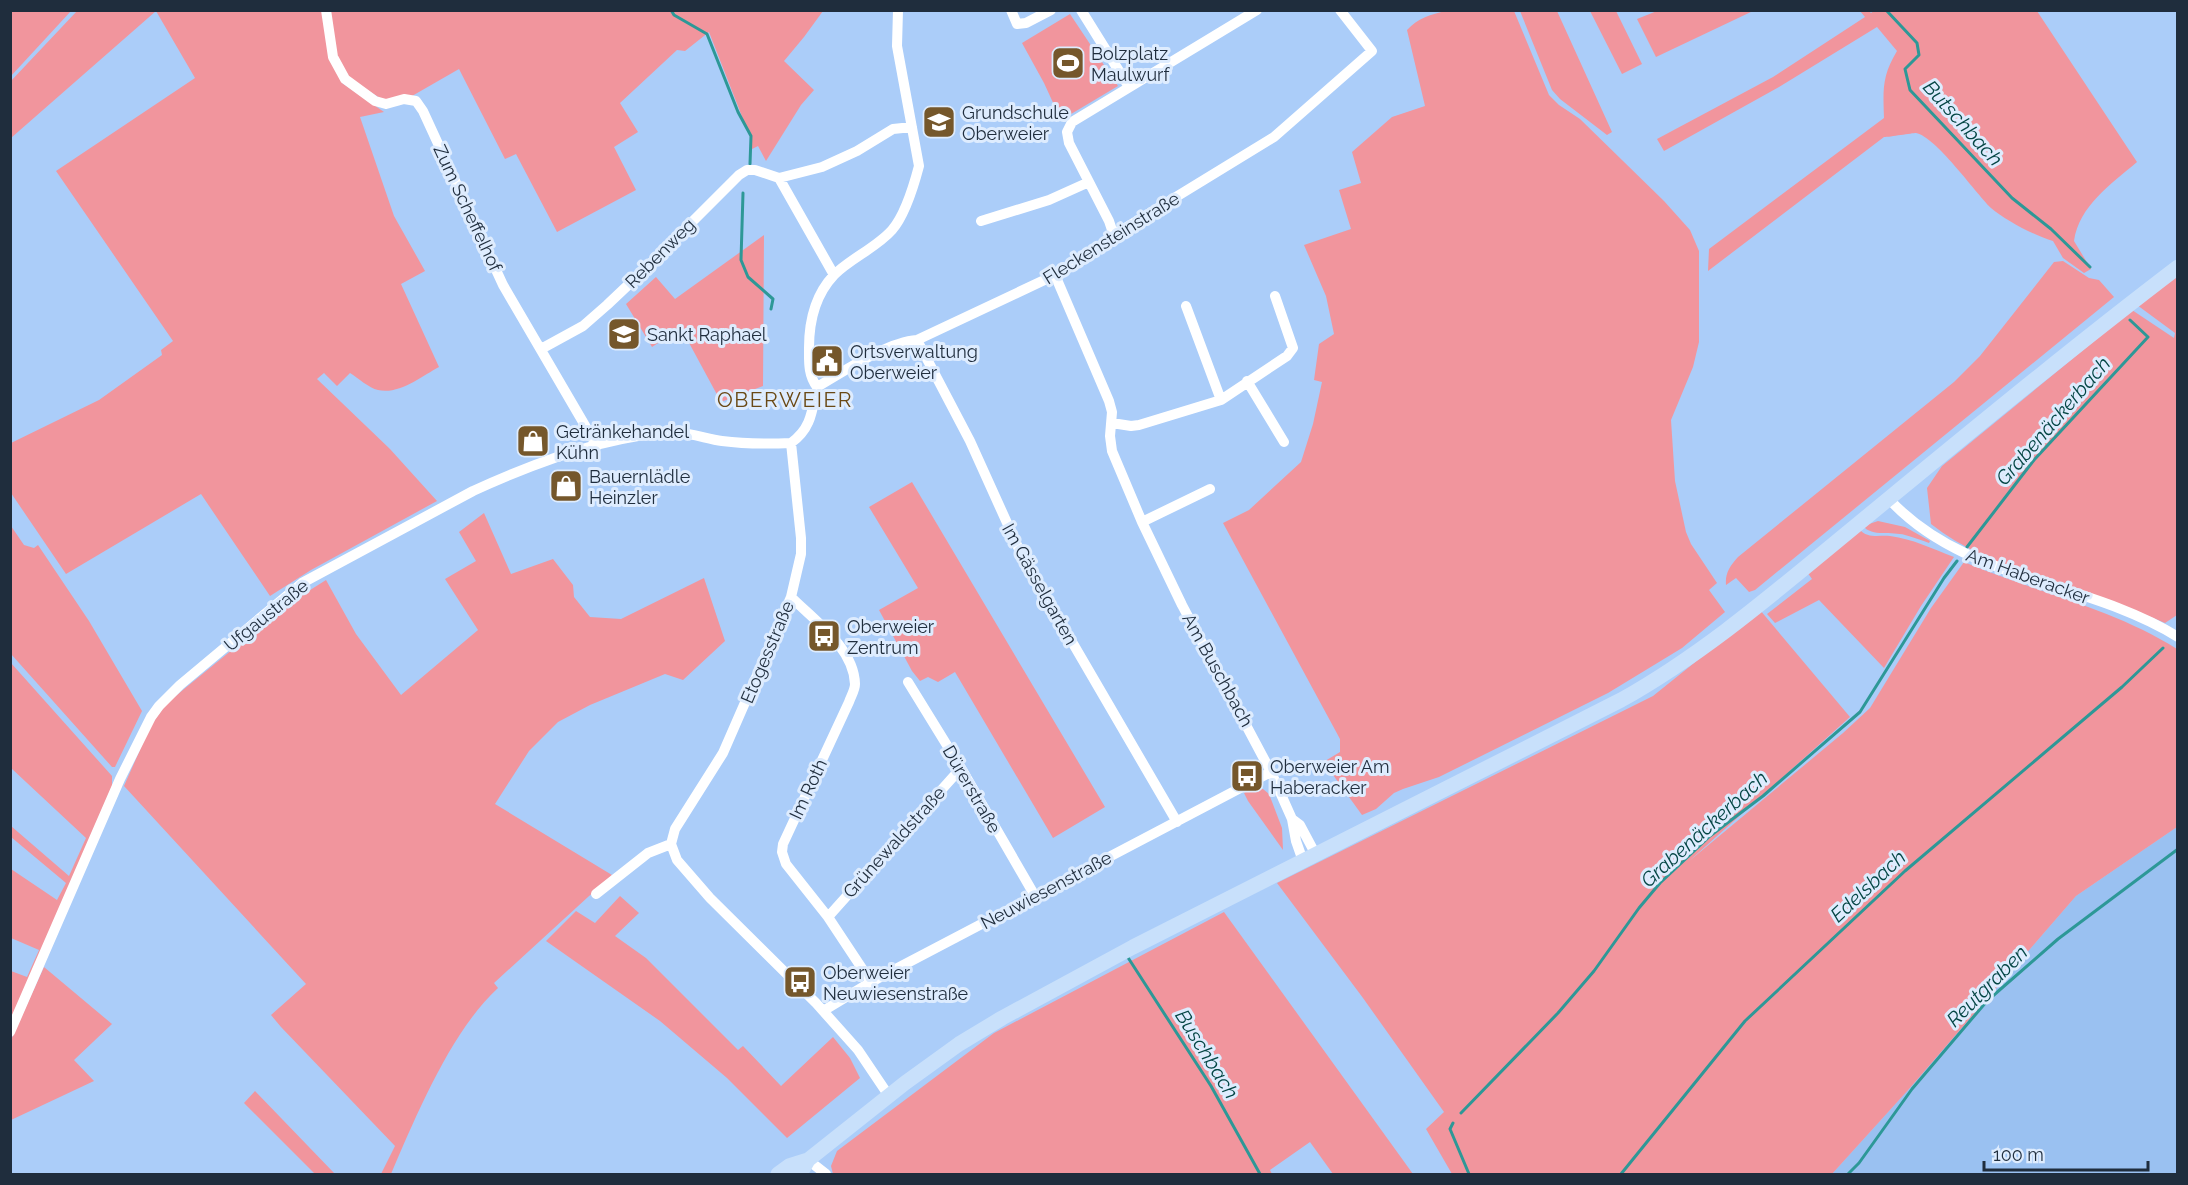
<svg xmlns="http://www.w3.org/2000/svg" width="2188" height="1185" font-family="Raleway,sans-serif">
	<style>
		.built { fill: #9ac1f1 }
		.green { fill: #f1959d }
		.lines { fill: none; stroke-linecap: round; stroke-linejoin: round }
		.stream { stroke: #2d9897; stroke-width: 3 }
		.minor { stroke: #fff; stroke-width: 10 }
		.secondary { stroke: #c8e0fb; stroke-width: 15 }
		.labels { text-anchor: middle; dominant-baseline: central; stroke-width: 6; stroke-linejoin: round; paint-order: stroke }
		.poi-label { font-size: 18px; fill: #1f2d3d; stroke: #deecfe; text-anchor: start }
		.street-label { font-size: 18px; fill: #1f2d3d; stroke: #deecfe }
		.water-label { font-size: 20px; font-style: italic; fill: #054645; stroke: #deecfe }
		.quarter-label { font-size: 21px; letter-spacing: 1.5px; fill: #6a4915; stroke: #deecfe }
	</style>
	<rect width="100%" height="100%" fill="#abcdf9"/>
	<path class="built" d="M 2177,827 L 2177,1174 L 1832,1174 L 1909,1089 L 2076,896 Z"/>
	<path class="green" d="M 11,10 L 71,11 L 11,76 L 10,11 Z
		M 686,10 L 688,12 L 691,10 L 823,11 L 804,37 L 784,61 L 814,90 L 801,105 L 766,161 L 758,146 L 752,149 L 750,137 L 709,32 L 685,51 L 677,50 L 620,103 L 638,132 L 614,147 L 636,190 L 557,232 L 516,154 L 505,159 L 459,69 L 412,96 L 383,100 L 347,77 L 341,67 L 342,83 L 384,112 L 360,117 L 394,216 L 425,271 L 401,284 L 439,367 C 422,376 399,395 378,390 C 369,388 358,378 350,373 L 337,386 L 324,373 L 317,379 L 390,449 L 437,501 L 311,570 L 270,596 L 201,494 L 66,574 L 11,493 L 11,443 L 99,400 L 162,355 L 161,350 L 173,341 L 56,171 L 195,78 L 156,11 L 11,138 L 10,82 L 77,11 Z
		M 1875,10 L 2037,11 L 2137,162 C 2111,184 2079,206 2074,241 L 2091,269 L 2084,273 L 2063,258 L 2053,241 C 2035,236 2005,220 1991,208 C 1974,191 1936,137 1916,133 C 1912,133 1890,137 1884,137 L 1708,271 L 1709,249 L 1884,118 C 1883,89 1882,76 1897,51 L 1877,27 L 1779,87 L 1664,151 L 1657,139 L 1773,77 L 1865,17 L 1860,11 L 1869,11 L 1871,13 Z
		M 1445,11 L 1514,11 L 1549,95 L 1559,105 L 1580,119 L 1664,201 L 1690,230 L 1699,251 L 1699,342 L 1693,367 L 1671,420 L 1675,481 L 1686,532 L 1691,544 L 1717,583 L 1709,590 L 1725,612 L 1682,648 L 1608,693 L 1439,777 L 1403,789 L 1394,793 L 1376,809 L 1362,815 L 1328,768 L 1325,761 L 1340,752 L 1340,739 L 1223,523 L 1249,510 L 1301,462 L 1313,424 L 1322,382 L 1314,380 L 1319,344 L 1334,334 L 1326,296 L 1304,245 L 1351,229 L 1339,190 L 1361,183 L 1352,152 L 1392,117 L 1425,106 L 1407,30 C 1418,18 1430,15 1445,11 Z
		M 1520,11 L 1557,11 L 1612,132 L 1607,135 L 1560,99 L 1552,90 Z
		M 1590,11 L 1616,11 L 1642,64 L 1622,74 Z
		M 1657,11 L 1657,10 L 1753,11 L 1656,57 L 1637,19 Z
		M 1070,14 L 1118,86 L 1061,120 L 1044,83 L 1022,43 Z
		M 764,235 L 763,386 L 721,402 L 681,328 L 652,347 L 626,304 L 656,277 L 675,299 Z
		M 2063,261 L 2089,278 L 2099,280 L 2114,297 L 1755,590 L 1749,592 L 1736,578 L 1726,585 C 1725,573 1730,566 1738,557 L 1954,382 L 1980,356 L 2054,262 Z
		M 2177,275 L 2177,615 L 2165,623 C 2089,589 1996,575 1931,524 L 1927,488 L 1942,466 L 2132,310 L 2174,338 L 2175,333 L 2137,305 Z
		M 912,482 L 1105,807 L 1053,838 L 955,672 L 938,682 L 928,677 L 920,681 L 912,671 L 879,610 L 918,588 L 869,507 Z
		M 484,513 L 511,574 L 553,559 L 573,585 L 574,597 L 590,617 L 621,619 L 704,578 L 725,641 L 683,680 L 665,674 L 590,705 L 558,722 L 529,751 L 495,804 L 612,875 L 494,983 L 498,988 C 451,1031 416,1116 391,1174 L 381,1174 L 395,1146 L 281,1027 L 271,1015 L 306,984 L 124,786 L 151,725 L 167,703 L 288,604 L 326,580 L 356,634 L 401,695 L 478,630 L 445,579 L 476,561 L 459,532 Z
		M 1878,521 L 1905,527 L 1930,541 L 1929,543 C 1921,540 1913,537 1905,535 C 1892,531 1872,537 1863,526 Z
		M 11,526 L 24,545 L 34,548 L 38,545 L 89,621 L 142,711 L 115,767 L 112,767 L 11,654 Z
		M 1859,529 C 1868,539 1878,535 1890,536 C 1913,539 1933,549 1954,557 L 1921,606 L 1884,668 L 1819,600 L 1775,623 L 1767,614 L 1812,579 L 1807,572 Z
		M 1964,562 C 2035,592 2112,608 2177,649 L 2177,827 L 2076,896 L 1909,1089 L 1832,1174 L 1452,1174 L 1426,1129 L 1444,1112 L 1363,998 L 1277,883 L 1653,696 L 1760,610 L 1850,717 L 1688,862 L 1843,733 L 1870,708 L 1931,608 Z
		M 11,663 L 112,776 L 112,786 L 11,1020 L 11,971 L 27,977 L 39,950 L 11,938 L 11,869 L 57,900 L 66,883 L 11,837 L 11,826 L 69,876 L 86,838 L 11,768 Z
		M 1253,788 L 1263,789 L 1269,794 L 1282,828 L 1283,850 L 1248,801 L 1244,793 Z
		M 620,896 L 639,913 L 615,936 L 646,958 L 738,1050 L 743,1046 L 781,1086 L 833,1037 L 850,1058 L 860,1078 L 787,1138 L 727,1078 L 660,1021 L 546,941 L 576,911 L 595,923 Z
		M 1224,912 L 1413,1174 L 1333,1174 L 1310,1142 L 1270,1170 L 1272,1174 L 833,1174 L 831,1166 L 837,1151 L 994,1033 Z
		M 44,967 L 112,1024 L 74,1060 L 94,1081 L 11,1120 L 11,1040 Z
		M 255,1091 L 335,1174 L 315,1174 L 244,1103 Z"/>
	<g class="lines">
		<path class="stream" d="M 671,10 L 674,15 L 707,34 L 738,112 L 751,136 L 750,164
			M 1886,10 L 1917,43 L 1919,55 L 1905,69 L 1910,90 L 2012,198 L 2051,229 L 2090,267
			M 743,193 L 741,260 L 748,277 L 773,299 L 771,309
			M 1967,547 L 2034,460 L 2148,337 L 2130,320
			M 1127,956 L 1211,1086 L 1260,1174
			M 1461,1113 L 1558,1013 L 1594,971 L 1639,908 L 1660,883 L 1710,836 L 1763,796 L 1860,712 L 1944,578 L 1957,561
			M 1453,1123 L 1450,1129 L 1469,1174
			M 1621,1174 L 1745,1021 L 1905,871 L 2122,687 L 2163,648
			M 1848,1174 L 1859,1163 L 1912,1089 L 1987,1001 L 2058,939 L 2178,849"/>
		<path class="minor" d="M 326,10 L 333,57 L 345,79 L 375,101 L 386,104 L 404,99 L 416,101 L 423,111 L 503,285 L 597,446
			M 1011,10 L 1017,24 L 1026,23 L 1051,10
			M 1081,10 L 1129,87
			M 779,178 L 834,275
			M 981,221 L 1049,200 L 1089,182
			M 1113,233 L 1109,221 L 1069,143 L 1067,132 L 1072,122 L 1257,10
			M 1055,275 L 1109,401 L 1112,412 L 1110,436 L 1112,451 L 1142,522 L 1182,605 L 1271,772 L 1292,819 L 1296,841 L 1303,861
			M 1186,306 L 1221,400
			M 917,340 L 970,441 L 1022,556 L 1177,822
			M 541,349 L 583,326 L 607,305 L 644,270 L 739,175 L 747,170 L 755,170 L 779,178 L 822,167 L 857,151 L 893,129 L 912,127
			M 1247,381 L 1284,442
			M 817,387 C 808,375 809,362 809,348 C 809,322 815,295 834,275 C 851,258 876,248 892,230 C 905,215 914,185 919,166 L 897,46 L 898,10
			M 1112,423 L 1131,426 L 1139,425 L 1221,400 L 1287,356 L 1293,348 L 1275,296
			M 791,443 C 812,428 812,410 817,387 C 843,372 887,342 917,340 L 1055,275 L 1086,258 L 1109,242 L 1113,233 L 1122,230 L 1274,137 L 1372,51 L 1340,10
			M 791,443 L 801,538 L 801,554 L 791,597 L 723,753 L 675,829 L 671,844 L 677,860 L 710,898 L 816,1003 L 858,1050 L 889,1096
			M 1889,499 C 1964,581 2086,580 2178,637
			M 1142,522 L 1210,489
			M 791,597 C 814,620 854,648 855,684 C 855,690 851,696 849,702 L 783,844 L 782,852 L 786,864 L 828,917 L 871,982
			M 908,682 L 961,768 L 1035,896
			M 1292,819 L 1300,825 L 1316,855
			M 596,894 L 648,853 L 671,844
			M 828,917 L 961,768
			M 823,1011 L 871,982 L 1271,772
			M 10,1032 L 120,779 L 151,717 L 159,706 L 180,685 L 302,583 L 473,491 C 532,464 612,433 677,433 C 692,433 707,439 722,441 C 745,444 768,444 791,443
			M 808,1160 L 826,1174"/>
		<path class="secondary" d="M 778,1174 L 789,1166 L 808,1160
			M 800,1174 L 808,1160 L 905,1083 L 959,1044 L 1002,1018 L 1133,947 L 1621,700 C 1707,652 1781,587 1858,524 C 1964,437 2069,350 2178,267"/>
	</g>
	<defs>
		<g id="stadium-square" transform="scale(1.725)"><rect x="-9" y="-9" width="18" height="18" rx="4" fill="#75572b" stroke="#deecfe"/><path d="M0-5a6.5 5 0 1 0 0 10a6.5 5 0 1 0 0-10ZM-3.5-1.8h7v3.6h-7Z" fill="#fff"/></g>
		<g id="school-square" transform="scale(1.725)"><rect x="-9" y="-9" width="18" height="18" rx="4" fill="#75572b" stroke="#deecfe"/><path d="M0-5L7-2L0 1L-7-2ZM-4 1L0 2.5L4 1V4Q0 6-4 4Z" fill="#fff"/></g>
		<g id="civic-square" transform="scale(1.725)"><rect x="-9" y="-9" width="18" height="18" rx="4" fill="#75572b" stroke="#deecfe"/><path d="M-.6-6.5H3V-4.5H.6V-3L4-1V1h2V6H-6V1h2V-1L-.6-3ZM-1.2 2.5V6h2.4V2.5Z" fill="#fff"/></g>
		<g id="shop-square" transform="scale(1.725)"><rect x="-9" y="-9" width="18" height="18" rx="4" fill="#75572b" stroke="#deecfe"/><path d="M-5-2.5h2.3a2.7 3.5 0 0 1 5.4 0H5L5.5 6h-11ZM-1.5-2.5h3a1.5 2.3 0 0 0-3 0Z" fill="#fff"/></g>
		<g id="bus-square" transform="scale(1.725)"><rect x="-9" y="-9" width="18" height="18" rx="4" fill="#75572b" stroke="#deecfe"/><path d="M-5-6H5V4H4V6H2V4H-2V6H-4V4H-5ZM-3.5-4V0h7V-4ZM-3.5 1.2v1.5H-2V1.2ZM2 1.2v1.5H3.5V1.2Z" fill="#fff"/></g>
	</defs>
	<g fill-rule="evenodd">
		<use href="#stadium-square" x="1068" y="63"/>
		<use href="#school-square" x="939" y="122"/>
		<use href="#school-square" x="624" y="334"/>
		<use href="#civic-square" x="827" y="361"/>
		<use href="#shop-square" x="533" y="441"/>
		<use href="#shop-square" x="566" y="486"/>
		<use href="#bus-square" x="824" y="636"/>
		<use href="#bus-square" x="1247" y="776"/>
		<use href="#bus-square" x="800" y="982"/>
	</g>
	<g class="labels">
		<g class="poi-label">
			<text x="1091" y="53">Bolzplatz<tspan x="1091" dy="21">Maulwurf</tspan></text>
			<text x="962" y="112">Grundschule<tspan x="962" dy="21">Oberweier</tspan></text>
			<text x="647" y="334">Sankt Raphael</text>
			<text x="850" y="351">Ortsverwaltung<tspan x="850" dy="21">Oberweier</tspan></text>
			<text x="556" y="431">Getränkehandel<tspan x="556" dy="21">Kühn</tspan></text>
			<text x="589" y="476">Bauernlädle<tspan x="589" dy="21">Heinzler</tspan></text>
			<text x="847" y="626">Oberweier<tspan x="847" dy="21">Zentrum</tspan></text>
			<text x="1270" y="766">Oberweier Am<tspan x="1270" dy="21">Haberacker</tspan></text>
			<text x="823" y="972">Oberweier<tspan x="823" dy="21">Neuwiesenstraße</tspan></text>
		</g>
		<g class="street-label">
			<text transform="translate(468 208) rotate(65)">Zum Scheffelhof</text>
			<text transform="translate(1111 238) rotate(-32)">Fleckensteinstraße</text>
			<text transform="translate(660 253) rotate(-45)">Rebenweg</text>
			<text transform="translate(2028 576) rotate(20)">Am Haberacker</text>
			<text transform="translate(1040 584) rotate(61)">Im Gässelgarten</text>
			<text transform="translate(266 615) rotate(-39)">Ufgaustraße</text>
			<text transform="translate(767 652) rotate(-67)">Etogesstraße</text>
			<text transform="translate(1218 670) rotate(61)">Am Buschbach</text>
			<text transform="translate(808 789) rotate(-65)">Im Roth</text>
			<text transform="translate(972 789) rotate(60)">Dürerstraße</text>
			<text transform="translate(894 842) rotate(-48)">Grünewaldstraße</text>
			<text transform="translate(1046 890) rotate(-28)">Neuwiesenstraße</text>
		</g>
		<g class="water-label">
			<text transform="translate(1963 123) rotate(48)">Butschbach</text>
			<text transform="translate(2053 421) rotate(-49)">Grabenäckerbach</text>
			<text transform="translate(1704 829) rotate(-42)">Grabenäckerbach</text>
			<text transform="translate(1868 886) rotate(-43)">Edelsbach</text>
			<text transform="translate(1987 986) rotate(-45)">Reutgraben</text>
			<text transform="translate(1207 1054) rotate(58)">Buschbach</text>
		</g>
		<g class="quarter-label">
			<text x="785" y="399">OBERWEIER</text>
		</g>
	</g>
	<rect width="2188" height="1185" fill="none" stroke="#1f2d3d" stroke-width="24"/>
	<path d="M1984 1161v9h164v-9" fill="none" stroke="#1f2d3d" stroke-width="3"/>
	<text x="1993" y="1161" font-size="18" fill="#1f2d3d" stroke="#deecfe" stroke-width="4.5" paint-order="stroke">100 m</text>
</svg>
